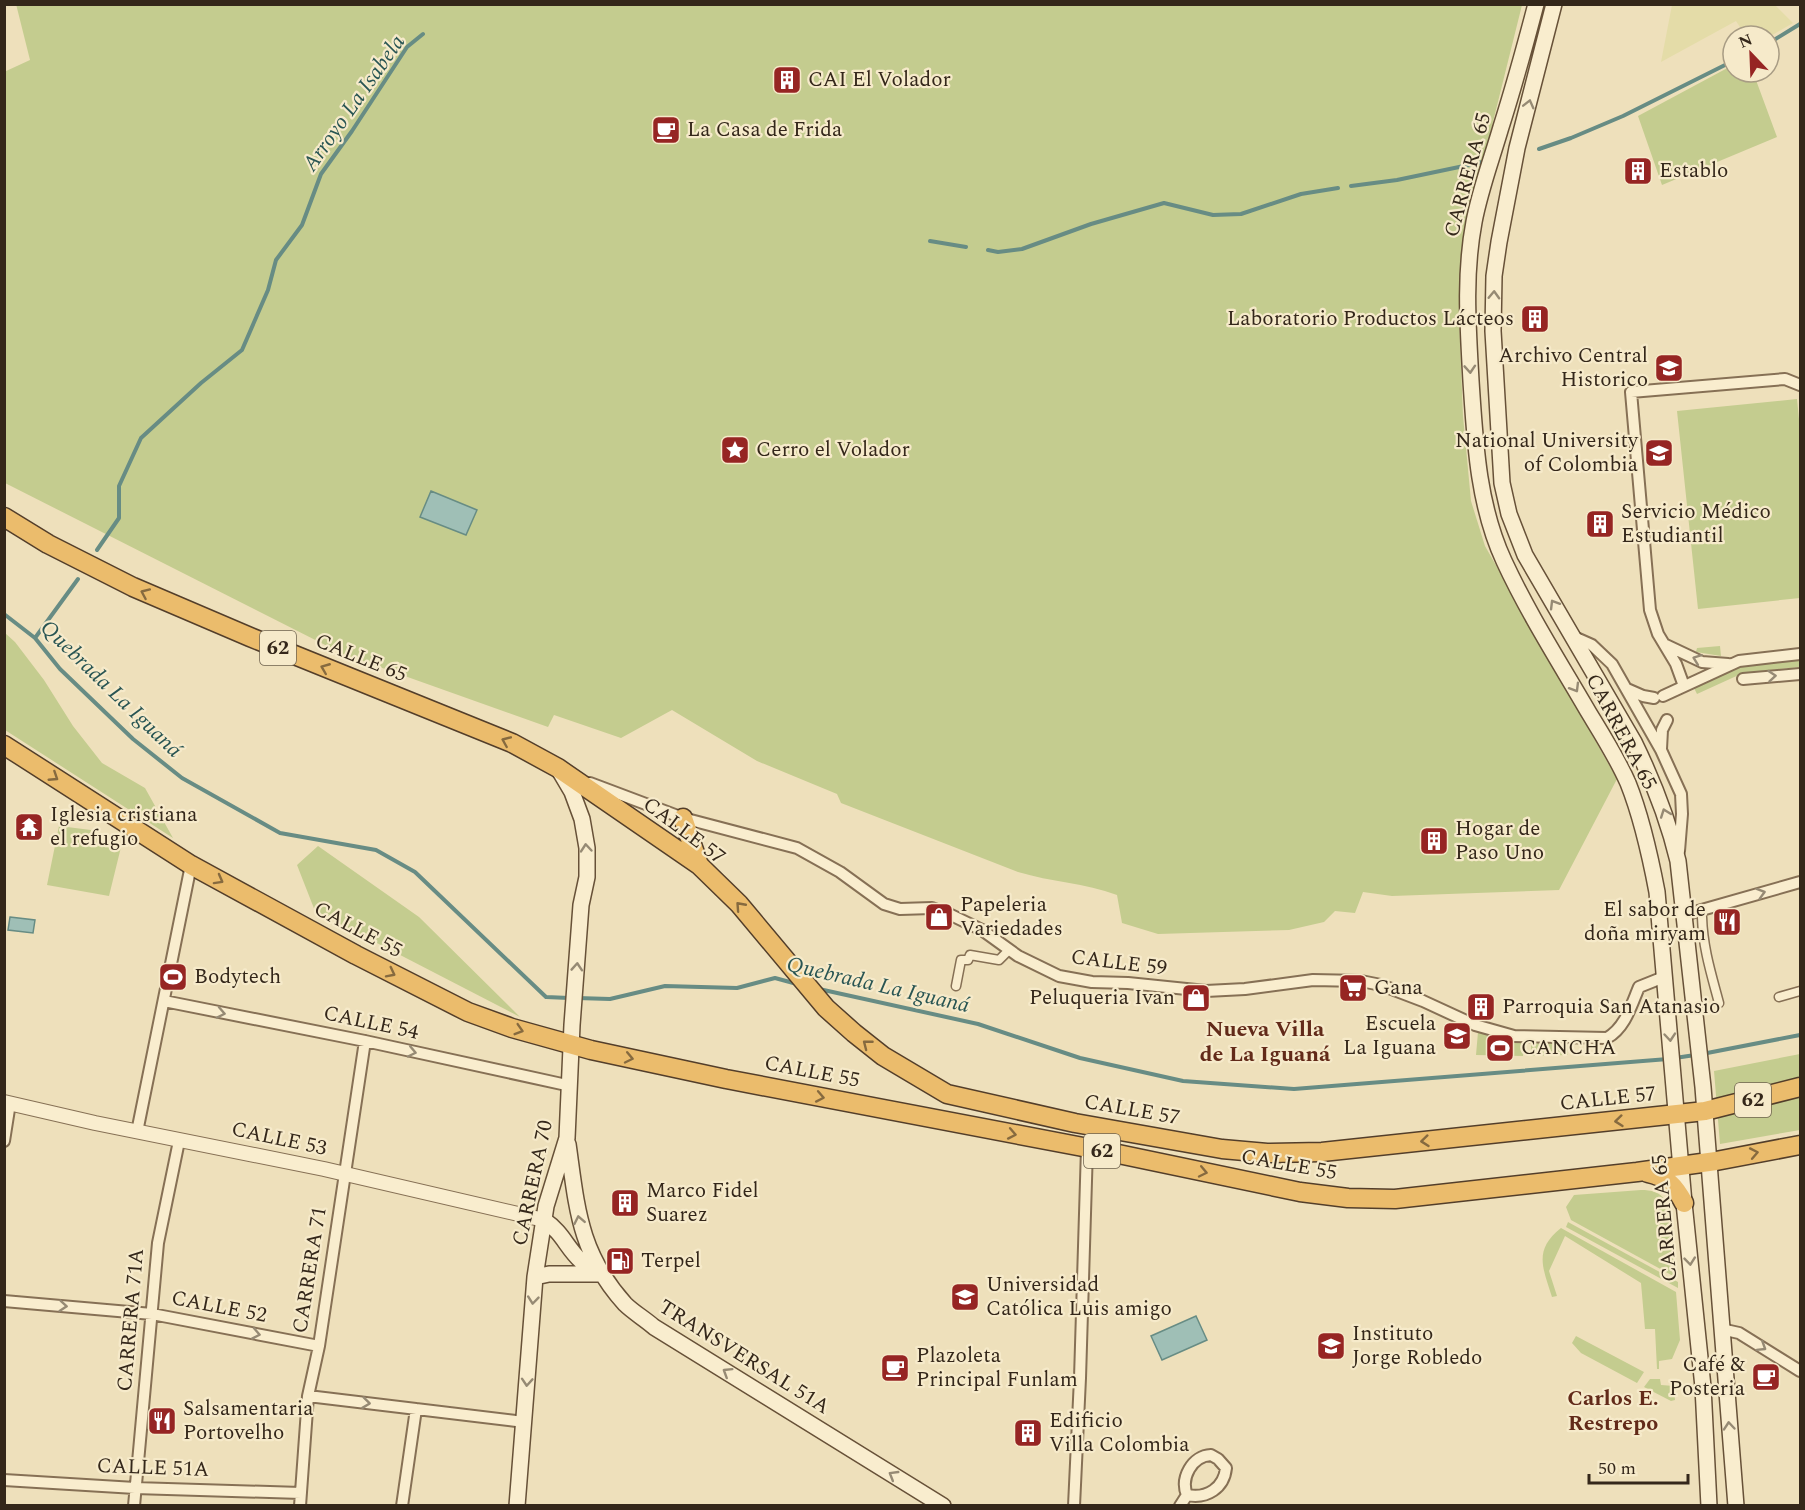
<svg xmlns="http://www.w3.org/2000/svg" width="1805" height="1510" font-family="Spectral,serif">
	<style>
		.farmland { fill: #e4dca8 }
		.green { fill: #c4cc8f }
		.water { fill: #9fbfb6; stroke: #678c84; stroke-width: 1.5 }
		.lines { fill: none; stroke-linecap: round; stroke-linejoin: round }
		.stream { stroke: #678c84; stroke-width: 4 }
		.pedestrian-casing { stroke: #867055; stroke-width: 11 }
		.minor-casing { stroke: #867055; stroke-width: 14 }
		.tertiary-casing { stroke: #867055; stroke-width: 16 }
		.secondary-casing { stroke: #675138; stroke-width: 18 }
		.trunk-casing { stroke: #533e2a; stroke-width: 21 }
		.pedestrian { stroke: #f9edce; stroke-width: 8 }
		.minor { stroke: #f9edce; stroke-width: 10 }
		.tertiary { stroke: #f9edce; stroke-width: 14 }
		.secondary { stroke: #f9edce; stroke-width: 15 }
		.trunk { stroke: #ebbc6c; stroke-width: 18 }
		.oneway { stroke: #968a74 }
		.oneway2 { stroke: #866a3f }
		.labels { text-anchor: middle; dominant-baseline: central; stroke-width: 4.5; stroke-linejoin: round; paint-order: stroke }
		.shield { fill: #f6eaca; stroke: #6e624f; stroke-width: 1.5 }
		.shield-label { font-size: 20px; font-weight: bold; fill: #34271a }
		.poi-label { font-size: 21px; fill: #34271a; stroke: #f6eaca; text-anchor: start }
		.street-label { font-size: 21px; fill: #34271a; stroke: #f6eaca }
		.water-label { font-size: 22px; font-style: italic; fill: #295553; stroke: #f6eaca }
		.neighbourhood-label { font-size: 22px; font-weight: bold; fill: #622a19; stroke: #f6eaca }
	</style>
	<rect width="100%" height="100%" fill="#eee0bb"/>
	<path class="farmland" d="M 1672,5 L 1775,5 L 1793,23 L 1769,37 L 1746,36 L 1736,21 L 1661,62 Z"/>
	<path class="green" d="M 16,4 L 1522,5 L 1480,174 L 1466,245 L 1459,317 L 1463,416 L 1471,501 L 1485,546 L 1617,779 L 1559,890 L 1392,896 L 1363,892 L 1355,913 L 1335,911 L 1324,922 L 1289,930 L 1158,934 L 1122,923 L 1117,895 C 1085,883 1051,882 1018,872 L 841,803 L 837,794 L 757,761 L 672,710 L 621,738 L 554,715 L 548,727 L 343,654 L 5,483 L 4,72 L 30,60 Z
		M 1733,65 L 1733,72 L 1753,72 L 1777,137 L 1662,185 L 1638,116 Z
		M 1797,399 L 1800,429 L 1800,598 L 1698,609 L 1677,411 Z
		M 5,633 L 15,642 L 44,680 L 73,726 L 102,763 L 145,788 L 173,838 L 5,730 Z
		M 1720,646 L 1721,656 L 1696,652 L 1697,648 Z
		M 1800,659 L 1800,667 L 1743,673 L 1697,694 L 1693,686 L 1741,663 Z
		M 59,826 L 91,830 L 90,837 L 122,843 L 109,896 L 47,885 Z
		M 318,846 L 419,917 L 520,1017 L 315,911 L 297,865 Z
		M 1478,1032 L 1502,1038 L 1524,1040 L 1523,1056 L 1476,1055 Z
		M 1567,1041 L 1568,1055 L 1531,1056 L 1531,1044 Z
		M 1800,1054 L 1800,1130 L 1720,1144 L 1714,1071 Z
		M 1641,1190 C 1651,1190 1660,1192 1666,1201 C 1674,1212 1674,1261 1675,1277 L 1571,1220 L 1566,1207 L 1574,1195 Z
		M 1568,1222 L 1678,1282 L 1678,1288 L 1566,1227 Z
		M 1561,1228 L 1676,1292 L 1680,1340 L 1672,1359 L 1659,1361 L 1659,1369 L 1657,1369 L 1655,1329 L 1645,1329 L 1641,1283 L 1565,1236 L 1549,1271 L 1557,1296 L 1552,1297 C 1543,1268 1533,1250 1561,1228 Z
		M 1576,1336 L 1644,1372 L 1637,1383 L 1581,1353 L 1572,1343 Z
		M 1650,1379 L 1660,1379 L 1661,1385 L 1674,1386 L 1675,1400 L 1671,1401 L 1644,1387 Z"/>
	<path class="water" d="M 431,491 L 477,510 L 466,535 L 420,517 Z
		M 10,917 L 35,920 L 33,933 L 8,930 Z
		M 1196,1316 L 1207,1340 L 1162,1360 L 1151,1336 Z"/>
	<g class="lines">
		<path class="stream" d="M 1769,43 L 1800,24
			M 1539,149 L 1571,138 L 1623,116 L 1733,61
			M 1351,186 L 1397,180 L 1483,162
			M 930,241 L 966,247
			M 988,250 L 998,252 L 1022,249 L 1091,224 L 1164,203 L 1213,215 L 1241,214 L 1301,194 L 1338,188
			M 97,550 L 119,518 L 119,486 L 141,438 L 201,383 L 242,350 L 268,290 L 276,260 L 302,225 L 321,174 L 352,131 L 407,47 L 423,34
			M 4,614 L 35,638 L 60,669 L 133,739 L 182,778 L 280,833 L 376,850 L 415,872 L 546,997 L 569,998
			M 35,638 L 78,579
			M 819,989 L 978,1024 L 1080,1058 L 1183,1081 L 1294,1089 L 1668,1059
			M 577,998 L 610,999 L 665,986 L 737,988 L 775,978 L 797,984
			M 1702,1054 L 1800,1035
			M 1675,1058 L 1695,1055"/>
		<g class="pedestrian-casing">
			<path id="pedestrian" d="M 1702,917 C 1703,948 1711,973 1719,1003
				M 956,986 L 961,960 L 968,960 L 970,955 L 999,960 L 1009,950
				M 1779,997 L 1800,991"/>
		</g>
		<g class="minor-casing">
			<path id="minor" d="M 1574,637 L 1592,645 L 1612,664 L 1661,750 L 1681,794 L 1682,814 L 1679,851
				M 1666,645 L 1702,662 L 1728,664
				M 1743,679 L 1800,674
				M 1684,686 L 1676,664 L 1658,634 L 1650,610 L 1631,392 L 1785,379 L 1800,385
				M 1627,689 L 1643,696 L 1654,698
				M 1663,696 L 1739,661 L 1800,654
				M 1661,749 L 1662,730 L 1667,720
				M 590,783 L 683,818 L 797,848 L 840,872 L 884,904 L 900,909 L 932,908 L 951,915 L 982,930 L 1018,956 L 1059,976 L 1092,982 L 1128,983 L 1206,991 L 1245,989 L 1313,980 L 1361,981 L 1381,985 L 1423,1001 L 1475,1025 L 1514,1036 L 1607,1038 C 1625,1028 1631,1006 1639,987 L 1664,977
				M 1684,915 L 1800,882
				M 164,1001 L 365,1041 L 571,1086
				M 137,1132 L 191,865
				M 4,1141 L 10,1103
				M 4,1301 L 152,1314 L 319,1346
				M 1721,1329 L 1739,1333 L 1800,1371
				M 308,1396 L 524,1422
				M 1211,1455 L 1218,1459 L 1226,1468 C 1224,1488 1207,1499 1187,1495 C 1180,1478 1192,1456 1211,1455 Z
				M 4,1480 L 135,1488 L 301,1493
				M 134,1506 L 158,1243 L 179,1141
				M 300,1506 L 308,1396 L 319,1346 L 365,1041
				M 402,1506 L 416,1409
				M 1074,1506 L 1080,1378 L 1087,1148
				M 1180,1506 L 1187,1495"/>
		</g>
		<g class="tertiary-casing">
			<path id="tertiary" d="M 4,1102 L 95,1123 L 324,1169 L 544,1220"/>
		</g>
		<g class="secondary-casing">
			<path id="secondary" d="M 1536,4 C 1525,46 1514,86 1501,127 C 1492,158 1480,190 1474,222 C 1464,275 1468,327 1471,381 C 1475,442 1478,505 1504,561 C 1528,613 1560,663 1589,713 C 1603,736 1617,758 1628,783 C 1642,818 1650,855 1657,892 L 1684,1203 L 1703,1387 L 1709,1506
				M 1554,4 L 1517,148 L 1499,242 L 1494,276 L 1493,331 L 1502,483 L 1509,514 L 1525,555 L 1634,742 C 1653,781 1668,819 1678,861 L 1703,1087 L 1736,1506
				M 568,1144 C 577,1208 579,1253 625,1304 C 633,1312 645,1319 654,1327 L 943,1506
				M 544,1220 C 563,1233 566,1247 581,1261 C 587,1266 594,1270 602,1273
				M 535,1277 L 549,1274 L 599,1274
				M 517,1506 L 535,1277 L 546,1206 L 567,1138 L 572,1025 L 581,905 L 587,877 L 587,848 L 582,819 L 572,792 L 559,770"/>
		</g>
		<g class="trunk-casing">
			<path id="trunk" d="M 4,517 L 48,544 L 133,587 L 250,637 L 512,743 L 558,768 L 699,865 L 739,904 L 826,1008 L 854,1033 L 883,1056 L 947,1094 L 1075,1123 L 1222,1149 L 1267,1153 L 1322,1152 L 1705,1111 L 1800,1087
				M 4,745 L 191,865 L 356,955 L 468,1012 L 512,1028 L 591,1050 L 726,1079 L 1104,1151 L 1300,1192 L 1348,1198 L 1395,1199 L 1637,1172 L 1716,1161 L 1800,1145
				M 683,818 L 699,865
				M 1648,1173 C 1667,1177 1675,1186 1684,1203"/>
		</g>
		<use href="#pedestrian" class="pedestrian"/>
		<use href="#minor" class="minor"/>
		<use href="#tertiary" class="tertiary"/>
		<use href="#secondary" class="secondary"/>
		<use href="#trunk" class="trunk"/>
	</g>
	<defs><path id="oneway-chevron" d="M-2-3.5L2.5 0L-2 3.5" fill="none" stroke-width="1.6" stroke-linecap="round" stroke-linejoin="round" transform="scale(1.5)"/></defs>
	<g class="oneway">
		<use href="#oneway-chevron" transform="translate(1529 104) rotate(-76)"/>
		<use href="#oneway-chevron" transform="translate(1494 295) rotate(-88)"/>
		<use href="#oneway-chevron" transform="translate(1470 369) rotate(86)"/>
		<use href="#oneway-chevron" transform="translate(1554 604) rotate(-121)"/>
		<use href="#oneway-chevron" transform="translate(1697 659) rotate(-159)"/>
		<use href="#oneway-chevron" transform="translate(1772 676) rotate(-5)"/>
		<use href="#oneway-chevron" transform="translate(1575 688) rotate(59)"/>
		<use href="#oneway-chevron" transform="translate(1665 813) rotate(-110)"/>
		<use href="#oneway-chevron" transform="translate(586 848) rotate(-95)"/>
		<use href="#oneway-chevron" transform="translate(1761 893) rotate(-16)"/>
		<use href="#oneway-chevron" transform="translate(577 967) rotate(-86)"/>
		<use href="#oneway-chevron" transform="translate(221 1013) rotate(11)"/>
		<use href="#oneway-chevron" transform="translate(1670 1037) rotate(85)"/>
		<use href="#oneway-chevron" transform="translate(412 1052) rotate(12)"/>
		<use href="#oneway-chevron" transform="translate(579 1220) rotate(-101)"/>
		<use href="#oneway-chevron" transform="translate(1690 1261) rotate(84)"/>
		<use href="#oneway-chevron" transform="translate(533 1300) rotate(96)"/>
		<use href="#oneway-chevron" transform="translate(63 1306) rotate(5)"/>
		<use href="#oneway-chevron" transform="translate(256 1334) rotate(11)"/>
		<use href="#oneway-chevron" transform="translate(1762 1347) rotate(32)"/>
		<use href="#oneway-chevron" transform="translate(727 1372) rotate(-148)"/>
		<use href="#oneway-chevron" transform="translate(527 1382) rotate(94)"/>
		<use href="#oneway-chevron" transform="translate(366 1403) rotate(7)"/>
		<use href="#oneway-chevron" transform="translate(1729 1426) rotate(-95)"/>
		<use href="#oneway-chevron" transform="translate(893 1475) rotate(-149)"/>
	</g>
	<g class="oneway2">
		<use href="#oneway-chevron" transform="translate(145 593) rotate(-156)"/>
		<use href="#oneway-chevron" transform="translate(325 668) rotate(-158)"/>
		<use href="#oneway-chevron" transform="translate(506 741) rotate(-157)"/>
		<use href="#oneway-chevron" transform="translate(54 777) rotate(33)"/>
		<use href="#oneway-chevron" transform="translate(219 880) rotate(29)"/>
		<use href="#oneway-chevron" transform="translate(740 906) rotate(-132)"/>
		<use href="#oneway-chevron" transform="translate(391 973) rotate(27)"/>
		<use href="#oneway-chevron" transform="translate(519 1030) rotate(17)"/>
		<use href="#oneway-chevron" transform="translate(867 1044) rotate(-142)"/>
		<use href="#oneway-chevron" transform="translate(629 1058) rotate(12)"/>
		<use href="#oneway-chevron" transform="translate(820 1097) rotate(11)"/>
		<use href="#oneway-chevron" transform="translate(1619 1121) rotate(174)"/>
		<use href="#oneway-chevron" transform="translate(1012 1134) rotate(11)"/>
		<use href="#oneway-chevron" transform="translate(1425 1141) rotate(174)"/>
		<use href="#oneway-chevron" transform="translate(1754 1153) rotate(-11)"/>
		<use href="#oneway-chevron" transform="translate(1203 1172) rotate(12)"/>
	</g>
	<defs>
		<g id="building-square" transform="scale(1.5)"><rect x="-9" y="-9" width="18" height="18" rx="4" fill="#962523" stroke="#f6eaca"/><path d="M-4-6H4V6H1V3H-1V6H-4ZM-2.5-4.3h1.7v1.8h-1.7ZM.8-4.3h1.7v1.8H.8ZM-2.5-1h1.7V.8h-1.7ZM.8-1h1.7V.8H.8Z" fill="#fff"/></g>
		<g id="cafe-square" transform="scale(1.5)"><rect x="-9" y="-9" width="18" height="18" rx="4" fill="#962523" stroke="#f6eaca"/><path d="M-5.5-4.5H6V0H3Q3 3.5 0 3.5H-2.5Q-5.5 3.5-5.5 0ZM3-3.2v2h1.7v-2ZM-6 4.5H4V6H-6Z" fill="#fff"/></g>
		<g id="university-square" transform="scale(1.5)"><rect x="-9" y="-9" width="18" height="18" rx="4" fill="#962523" stroke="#f6eaca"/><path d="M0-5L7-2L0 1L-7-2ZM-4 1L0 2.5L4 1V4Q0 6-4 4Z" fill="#fff"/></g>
		<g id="sight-square" transform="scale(1.5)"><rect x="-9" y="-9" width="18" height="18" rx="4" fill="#962523" stroke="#f6eaca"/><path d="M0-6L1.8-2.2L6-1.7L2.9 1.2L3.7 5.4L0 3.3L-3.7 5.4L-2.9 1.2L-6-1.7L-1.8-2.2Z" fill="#fff"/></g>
		<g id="temple-square" transform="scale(1.5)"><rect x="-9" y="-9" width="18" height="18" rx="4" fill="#962523" stroke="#f6eaca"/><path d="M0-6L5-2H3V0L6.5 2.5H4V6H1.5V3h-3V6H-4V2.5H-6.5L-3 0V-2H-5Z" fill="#fff"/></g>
		<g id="shop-square" transform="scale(1.5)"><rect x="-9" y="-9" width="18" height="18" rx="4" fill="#962523" stroke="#f6eaca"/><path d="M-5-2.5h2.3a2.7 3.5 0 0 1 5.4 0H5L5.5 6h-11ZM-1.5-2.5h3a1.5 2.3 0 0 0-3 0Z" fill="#fff"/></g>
		<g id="restaurant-square" transform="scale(1.5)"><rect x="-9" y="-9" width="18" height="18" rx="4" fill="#962523" stroke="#f6eaca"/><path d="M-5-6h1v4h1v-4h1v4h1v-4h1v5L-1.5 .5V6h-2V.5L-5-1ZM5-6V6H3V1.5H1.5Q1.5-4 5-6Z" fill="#fff"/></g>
		<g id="stadium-square" transform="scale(1.5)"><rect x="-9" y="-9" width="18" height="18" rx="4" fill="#962523" stroke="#f6eaca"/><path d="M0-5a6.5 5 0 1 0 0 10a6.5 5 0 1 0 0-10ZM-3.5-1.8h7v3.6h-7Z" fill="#fff"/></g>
		<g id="supermarket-square" transform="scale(1.5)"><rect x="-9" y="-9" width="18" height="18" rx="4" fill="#962523" stroke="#f6eaca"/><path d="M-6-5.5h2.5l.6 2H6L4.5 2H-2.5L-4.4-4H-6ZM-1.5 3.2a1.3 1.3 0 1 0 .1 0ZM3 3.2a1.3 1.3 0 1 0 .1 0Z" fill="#fff"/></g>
		<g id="school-square" transform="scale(1.5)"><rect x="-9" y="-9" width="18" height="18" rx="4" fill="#962523" stroke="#f6eaca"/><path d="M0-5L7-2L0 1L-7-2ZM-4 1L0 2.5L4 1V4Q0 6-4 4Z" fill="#fff"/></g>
		<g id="fuel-square" transform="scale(1.5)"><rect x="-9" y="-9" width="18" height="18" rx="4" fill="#962523" stroke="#f6eaca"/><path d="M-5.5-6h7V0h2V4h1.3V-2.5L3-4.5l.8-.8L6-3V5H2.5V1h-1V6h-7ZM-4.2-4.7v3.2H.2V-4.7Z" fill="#fff"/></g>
	</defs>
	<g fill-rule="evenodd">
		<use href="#building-square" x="787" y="80"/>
		<use href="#cafe-square" x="666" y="130"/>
		<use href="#building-square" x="1638" y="171"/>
		<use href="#building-square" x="1535" y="319"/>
		<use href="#university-square" x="1669" y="368"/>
		<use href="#sight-square" x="735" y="450"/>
		<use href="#university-square" x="1659" y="453"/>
		<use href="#building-square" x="1600" y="524"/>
		<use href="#temple-square" x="29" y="827"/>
		<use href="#building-square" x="1434" y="841"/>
		<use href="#shop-square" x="939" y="917"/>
		<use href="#restaurant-square" x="1727" y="922"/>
		<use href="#stadium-square" x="173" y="977"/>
		<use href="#supermarket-square" x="1353" y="988"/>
		<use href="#shop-square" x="1196" y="998"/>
		<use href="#building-square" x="1481" y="1007"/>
		<use href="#school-square" x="1457" y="1036"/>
		<use href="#stadium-square" x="1500" y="1048"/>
		<use href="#building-square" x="625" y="1203"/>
		<use href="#fuel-square" x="620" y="1261"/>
		<use href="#university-square" x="965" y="1297"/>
		<use href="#school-square" x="1331" y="1346"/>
		<use href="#cafe-square" x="895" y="1368"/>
		<use href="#cafe-square" x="1766" y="1377"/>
		<use href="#restaurant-square" x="162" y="1421"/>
		<use href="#building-square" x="1028" y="1433"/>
	</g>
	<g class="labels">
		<g class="shield">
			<rect x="260" y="631" width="36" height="34" rx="4.5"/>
			<rect x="1735" y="1083" width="36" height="34" rx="4.5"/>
			<rect x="1084" y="1134" width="36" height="34" rx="4.5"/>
		</g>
		<g class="shield-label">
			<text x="278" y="648">62</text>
			<text x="1753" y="1100">62</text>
			<text x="1102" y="1151">62</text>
		</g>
		<g class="poi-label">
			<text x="808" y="80">CAI El Volador</text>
			<text x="687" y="130">La Casa de Frida</text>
			<text x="1659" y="171">Establo</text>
			<text x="1514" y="319" text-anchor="end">Laboratorio Productos Lácteos</text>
			<text x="1648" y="356" text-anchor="end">Archivo Central<tspan x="1648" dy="24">Historico</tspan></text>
			<text x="1638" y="441" text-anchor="end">National University<tspan x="1638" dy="24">of Colombia</tspan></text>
			<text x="756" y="450">Cerro el Volador</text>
			<text x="1621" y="512">Servicio Médico<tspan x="1621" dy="24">Estudiantil</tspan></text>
			<text x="50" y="815">Iglesia cristiana<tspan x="50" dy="24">el refugio</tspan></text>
			<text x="1455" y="829">Hogar de<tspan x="1455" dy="24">Paso Uno</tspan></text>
			<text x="960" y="905">Papeleria<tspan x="960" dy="24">Variedades</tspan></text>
			<text x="1706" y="910" text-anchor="end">El sabor de<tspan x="1706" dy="24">doña miryam</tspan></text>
			<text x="194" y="977">Bodytech</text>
			<text x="1374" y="988">Gana</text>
			<text x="1175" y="998" text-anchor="end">Peluqueria Ivan</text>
			<text x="1502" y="1007">Parroquia San Atanasio</text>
			<text x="1436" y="1024" text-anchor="end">Escuela<tspan x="1436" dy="24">La Iguana</tspan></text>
			<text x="1521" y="1048">CANCHA</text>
			<text x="646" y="1191">Marco Fidel<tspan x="646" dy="24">Suarez</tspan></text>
			<text x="641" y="1261">Terpel</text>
			<text x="986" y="1285">Universidad<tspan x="986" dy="24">Católica Luis amigo</tspan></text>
			<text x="1352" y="1334">Instituto<tspan x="1352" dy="24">Jorge Robledo</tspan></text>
			<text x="916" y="1356">Plazoleta<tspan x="916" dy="24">Principal Funlam</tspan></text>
			<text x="1745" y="1365" text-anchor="end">Café &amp;<tspan x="1745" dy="24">Posteria</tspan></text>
			<text x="183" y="1409">Salsamentaria<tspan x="183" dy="24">Portovelho</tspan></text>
			<text x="1049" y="1421">Edificio<tspan x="1049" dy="24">Villa Colombia</tspan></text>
		</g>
		<g class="street-label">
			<text transform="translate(1468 175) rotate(-75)">CARRERA 65</text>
			<text transform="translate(361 658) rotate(22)">CALLE 65</text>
			<text transform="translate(1621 732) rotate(62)">CARRERA 65</text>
			<text transform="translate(684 831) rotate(37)">CALLE 57</text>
			<text transform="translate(358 930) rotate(28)">CALLE 55</text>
			<text transform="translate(1119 963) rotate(7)">CALLE 59</text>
			<text transform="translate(371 1023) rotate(12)">CALLE 54</text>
			<text transform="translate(812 1072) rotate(11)">CALLE 55</text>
			<text transform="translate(1608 1099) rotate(-6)">CALLE 57</text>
			<text transform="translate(1132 1110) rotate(10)">CALLE 57</text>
			<text transform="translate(279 1139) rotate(12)">CALLE 53</text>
			<text transform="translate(1289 1165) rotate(10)">CALLE 55</text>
			<text transform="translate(533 1183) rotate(-78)">CARRERA 70</text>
			<text transform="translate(1665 1218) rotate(-95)">CARRERA 65</text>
			<text transform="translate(310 1270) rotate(-81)">CARRERA 71</text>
			<text transform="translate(219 1307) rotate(11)">CALLE 52</text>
			<text transform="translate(131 1320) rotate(-85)">CARRERA 71A</text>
			<text transform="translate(744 1357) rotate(32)">TRANSVERSAL 51A</text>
			<text transform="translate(153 1468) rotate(2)">CALLE 51A</text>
		</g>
		<g class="water-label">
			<text transform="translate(354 103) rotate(-55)">Arroyo La Isabela</text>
			<text transform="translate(111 689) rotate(44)">Quebrada La Iguaná</text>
			<text transform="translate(878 985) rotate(13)">Quebrada La Iguaná</text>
		</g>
		<g class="neighbourhood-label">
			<text x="1265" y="1029">Nueva Villa<tspan x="1265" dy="25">de La Iguaná</tspan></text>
			<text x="1613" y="1398">Carlos E.<tspan x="1613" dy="25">Restrepo</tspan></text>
		</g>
	</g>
	<rect width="1805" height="1510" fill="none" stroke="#34271a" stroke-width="12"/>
	<g transform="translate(1751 54) rotate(337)"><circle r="28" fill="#f6eaca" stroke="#a89c84" stroke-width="1.5"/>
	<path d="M0-4.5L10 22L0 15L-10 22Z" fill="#962523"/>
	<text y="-9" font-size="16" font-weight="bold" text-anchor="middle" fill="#34271a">N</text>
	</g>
	<path d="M1589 1474v9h99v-9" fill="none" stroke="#34271a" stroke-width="3"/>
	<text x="1598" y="1474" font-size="18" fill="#34271a" stroke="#f6eaca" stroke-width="4.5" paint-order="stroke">50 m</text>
</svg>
